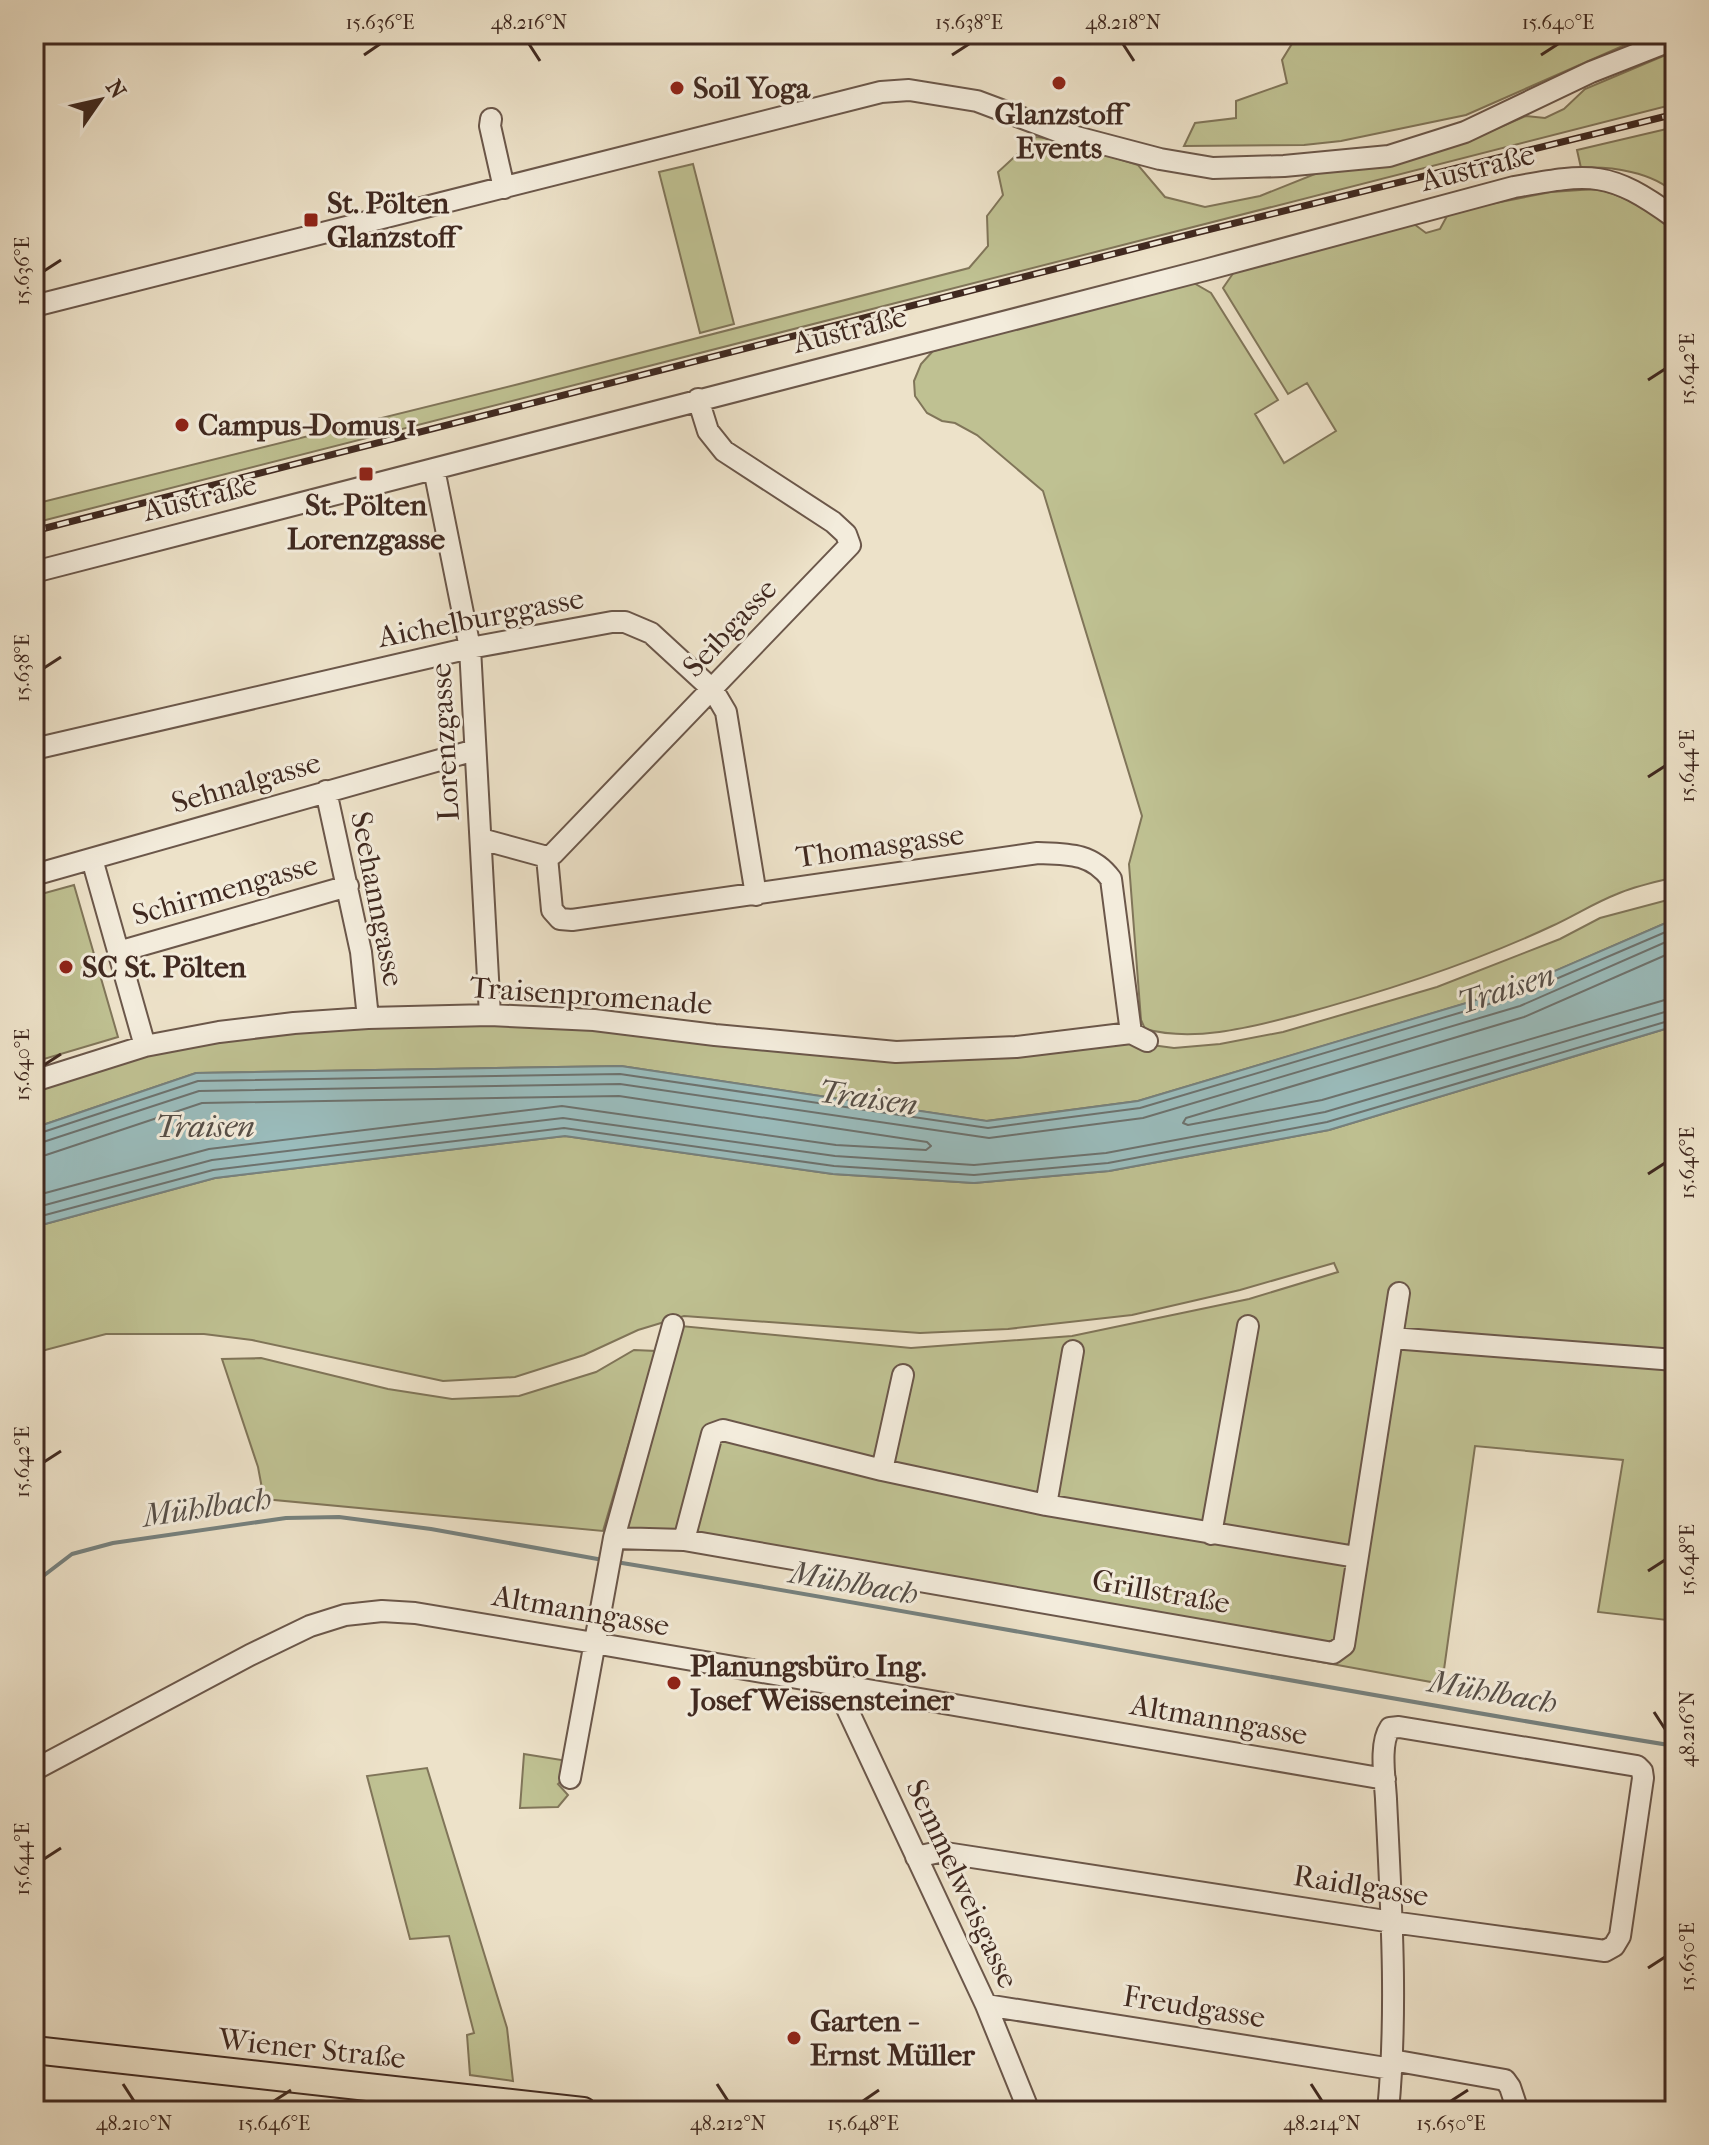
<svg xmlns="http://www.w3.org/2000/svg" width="1709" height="2145" font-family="'IM FELL French Canon',serif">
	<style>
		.green { fill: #bfc192; stroke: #807559; stroke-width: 2 }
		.water { fill: #9abcbc; stroke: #76817e; stroke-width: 2 }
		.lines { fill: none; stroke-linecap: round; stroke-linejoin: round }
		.shore { stroke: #6d726e; stroke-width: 2 }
		.stream { stroke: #76817e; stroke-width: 4 }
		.minor-casing { stroke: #6b574a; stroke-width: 24 }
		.major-casing { stroke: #402920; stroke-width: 30 }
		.minor { stroke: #f3ecdc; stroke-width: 20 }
		.major { stroke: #ede2c9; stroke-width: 26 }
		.rail-casing { stroke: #402920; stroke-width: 7 }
		.rail { stroke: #f3ecdc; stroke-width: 4; stroke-dasharray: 12; stroke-linecap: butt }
		.ticks { fill: none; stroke: #402920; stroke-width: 3 }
		.poi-dot { fill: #8f2418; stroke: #f3ecdc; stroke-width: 3 }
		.labels { text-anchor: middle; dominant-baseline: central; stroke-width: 6; stroke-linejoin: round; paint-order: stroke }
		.poi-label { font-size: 30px; font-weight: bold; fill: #402920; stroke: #f3ecdc; text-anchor: start }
		.street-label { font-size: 30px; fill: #402920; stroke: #f3ecdc }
		.water-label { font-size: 32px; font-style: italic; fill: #564e47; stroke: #f3ecdc }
		.neatline { fill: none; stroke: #402920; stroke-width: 3 }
		.ticks-label { font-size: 20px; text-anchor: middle; fill: #402920 }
	</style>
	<rect width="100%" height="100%" fill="#ede2c9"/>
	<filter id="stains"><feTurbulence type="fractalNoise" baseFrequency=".0025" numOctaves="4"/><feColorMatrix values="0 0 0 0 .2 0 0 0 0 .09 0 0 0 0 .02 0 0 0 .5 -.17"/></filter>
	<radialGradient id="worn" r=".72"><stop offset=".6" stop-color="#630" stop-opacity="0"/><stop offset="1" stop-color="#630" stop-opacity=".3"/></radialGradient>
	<path class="green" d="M 1298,34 L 1650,34 L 1466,115 L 1341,141 L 1304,145 L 1184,146 L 1195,123 L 1236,118 L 1236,101 L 1287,83 L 1282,60 Z
		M 1675,51 L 1675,104 L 34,523 L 34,504 L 519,384 L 969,268 L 988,246 L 987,216 L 1003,195 L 998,172 L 1036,137 L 1054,139 L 1138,165 L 1165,197 L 1205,207 L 1260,196 L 1325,170 L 1482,135 L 1526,116 L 1545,118 L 1564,109 L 1585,89 Z
		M 1675,127 L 1675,194 C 1654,172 1610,166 1581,168 L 1577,150 Z
		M 693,164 L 734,324 L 700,333 L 659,172 Z
		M 1595,189 C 1625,194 1651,213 1675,230 L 1675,877 C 1656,882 1635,886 1617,894 C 1594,903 1574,916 1552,926 C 1471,964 1380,993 1294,1016 C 1247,1028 1193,1042 1145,1029 L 1141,1020 L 1129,864 L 1142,816 L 1043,491 L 977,435 L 955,423 L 942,421 L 927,413 L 915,396 L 914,381 L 921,364 L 933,351 L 1192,282 L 1211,293 L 1278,400 L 1255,414 L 1284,463 L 1336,431 L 1307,383 L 1288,394 L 1223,288 L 1234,272 L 1414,224 L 1426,233 L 1440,229 L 1447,216 L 1460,210 L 1551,192 Z
		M 74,885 L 118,1037 L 34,1062 L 34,896 Z
		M 1675,898 L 1675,919 L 1514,989 L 1138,1101 L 986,1121 L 621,1066 L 196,1073 L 34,1128 L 34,1087 L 158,1050 L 296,1031 L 488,1023 L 584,1027 L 841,1056 L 1129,1042 L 1174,1048 L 1220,1044 L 1283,1032 L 1437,987 L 1560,939 L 1600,918 Z
		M 1675,1026 L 1675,1621 L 1598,1612 L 1623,1460 L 1475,1446 L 1442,1684 L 680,1546 L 608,1543 L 681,1326 L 911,1348 L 1072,1336 L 1249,1299 L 1338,1272 L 1334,1263 L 1240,1290 L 1132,1315 L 1008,1329 L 920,1333 L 684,1316 L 638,1330 L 584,1355 L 515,1377 L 443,1381 L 252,1340 L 204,1334 L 106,1334 L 34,1353 L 34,1227 L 215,1178 L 565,1136 L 833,1174 L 974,1183 L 1109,1171 L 1329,1130 Z
		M 634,1350 L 656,1351 L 603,1531 L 264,1499 L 258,1467 L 222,1359 L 261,1358 L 388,1389 L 452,1399 L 519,1396 L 596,1372 Z
		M 524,1754 L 568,1761 L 567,1776 L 558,1784 L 568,1795 L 558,1807 L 520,1808 Z
		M 427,1768 L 507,2028 L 513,2081 L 470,2075 L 467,2035 L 474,2033 L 449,1936 L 410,1939 L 367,1776 Z"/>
	<path class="water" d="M 1675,919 L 1675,1026 L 1329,1130 L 1109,1171 L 974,1183 L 833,1174 L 565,1136 L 215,1178 L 34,1227 L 34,1128 L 196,1073 L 621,1066 L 987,1121 L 1138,1101 L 1513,989 Z"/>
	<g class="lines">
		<path class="shore" d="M 1675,951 L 1524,1017 L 1186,1118 L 1183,1123 L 1188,1125 L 1322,1100 L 1675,997
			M 34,1135 L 198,1081 L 620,1074 L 988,1128 L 1140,1108 L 1516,996 L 1675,928
			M 34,1145 L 199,1091 L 620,1084 L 989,1138 L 1143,1118 L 1520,1006 L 1675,938
			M 34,1157 L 46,1155 L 202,1103 L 619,1096 L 927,1142 L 931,1146 L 926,1150 L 836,1145 L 562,1106 L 209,1149 L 34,1196
			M 34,1208 L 212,1160 L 563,1118 L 835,1156 L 974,1165 L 1106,1153 L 1325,1112 L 1675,1009
			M 34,1218 L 213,1170 L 564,1128 L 834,1166 L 974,1175 L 1108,1163 L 1327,1122 L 1675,1019"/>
		<path class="stream" d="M 616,1562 C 969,1620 1321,1689 1675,1746
			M 34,1583 L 72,1554 L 113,1543 L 286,1518 L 339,1517 L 431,1529 L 603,1560"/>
		<g class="minor-casing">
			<path id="minor" d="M 491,119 L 490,126 L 504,188
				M 34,306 L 881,92 L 909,90 L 977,101 L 1065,134 L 1160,159 L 1213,168 L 1284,166 L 1389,156 L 1465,132 L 1591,72 L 1675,39
				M 434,469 L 470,648 L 490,1015
				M 34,572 L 1205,270 L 1514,187 C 1592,173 1609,170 1675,218
				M 34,749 L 470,648 L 612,622 L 625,622 L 651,633 L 713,690 L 726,712 L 756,895
				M 326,791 L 361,952 L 368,1018
				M 481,839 L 547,857 L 553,854 L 850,545 L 846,534 L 833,522 L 724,451 L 708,431 L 698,399
				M 547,857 L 552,910 L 560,919 L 572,920 L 1038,853 C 1068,854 1092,853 1111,879 L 1131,1033
				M 92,859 L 145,1046
				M 34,875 L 475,750
				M 118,952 L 348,886
				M 34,1081 L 145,1046 L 219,1032 L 294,1023 L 368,1018 L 490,1015 L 594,1020 L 715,1035 L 896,1052 L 1016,1047 L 1131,1033 L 1147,1041
				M 1392,1338 L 1675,1360
				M 882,1470 L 903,1375
				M 1046,1505 L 1073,1351
				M 1211,1534 L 1248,1326
				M 614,1538 L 684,1540 L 1333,1653 L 1344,1645 L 1399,1293
				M 684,1540 L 712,1434 L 723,1430 L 882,1470 L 1046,1505 L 1356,1557
				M 836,1685 L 986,2005 L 1029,2111
				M 34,1770 L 250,1655 L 310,1626 L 345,1615 L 382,1611 L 415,1613 L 594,1643 L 1385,1779
				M 570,1778 L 614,1538 L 673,1325
				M 916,1857 L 939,1852 L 1392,1922 L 1605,1951 L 1614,1946 L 1620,1936 L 1643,1778 L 1642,1771 L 1637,1766 L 1399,1727 L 1390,1728 C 1379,1744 1385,1779 1386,1799 C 1391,1903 1398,2008 1388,2111
				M 986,2005 L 1392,2069
				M 1392,2060 L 1505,2080 L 1510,2087 L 1518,2111"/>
		</g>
		<g class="major-casing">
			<path id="major" d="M 34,2050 L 583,2111"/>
		</g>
		<use href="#minor" class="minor"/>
		<use href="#major" class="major"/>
		<g class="rail-casing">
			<path id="rail" d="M 34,531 L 1195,233 L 1675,114"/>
		</g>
		<use href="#rail" class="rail"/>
	</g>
	<path class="ticks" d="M 529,44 L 540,61M 1123,44 L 1134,61M 364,55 L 380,44M 952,55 L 969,44M 1541,55 L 1558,44M 44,271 L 61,260M 1648,380 L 1665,369M 44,668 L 61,657M 1648,777 L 1665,766M 44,1065 L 61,1054M 1648,1174 L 1665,1163M 44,1462 L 61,1451M 1648,1571 L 1665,1560M 1654,1712 L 1665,1729M 44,1859 L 61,1848M 1648,1968 L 1665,1957M 123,2084 L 134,2101M 717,2084 L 728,2101M 1311,2084 L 1322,2101M 274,2101 L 291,2090M 863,2101 L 879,2090M 1451,2101 L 1468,2090"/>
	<g class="poi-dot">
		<circle cx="1059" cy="83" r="8"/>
		<circle cx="677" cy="88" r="8"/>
		<rect x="303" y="212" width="16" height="16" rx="4"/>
		<circle cx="182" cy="425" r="8"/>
		<rect x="358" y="466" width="16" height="16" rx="4"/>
		<circle cx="66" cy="967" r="8"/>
		<circle cx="674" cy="1683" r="8"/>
		<circle cx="794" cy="2038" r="8"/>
	</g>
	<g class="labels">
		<g class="poi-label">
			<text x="693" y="88">Soil Yoga</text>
			<text x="1059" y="114" text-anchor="middle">Glanzstoff<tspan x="1059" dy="34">Events</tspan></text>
			<text x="327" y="203">St. Pölten<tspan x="327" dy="34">Glanzstoff</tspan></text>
			<text x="198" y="425">Campus-Domus 1</text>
			<text x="366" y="505" text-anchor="middle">St. Pölten<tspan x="366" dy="34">Lorenzgasse</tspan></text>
			<text x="82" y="967">SC St. Pölten</text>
			<text x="690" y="1666">Planungsbüro Ing.<tspan x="690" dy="34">Josef Weissensteiner</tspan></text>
			<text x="810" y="2021">Garten -<tspan x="810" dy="34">Ernst Müller</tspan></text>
		</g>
		<g class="street-label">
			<text transform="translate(1478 168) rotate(-14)">Austraße</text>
			<text transform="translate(850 330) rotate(-14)">Austraße</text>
			<text transform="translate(200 498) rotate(-14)">Austraße</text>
			<text transform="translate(481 618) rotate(-11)">Aichelburggasse</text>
			<text transform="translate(730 628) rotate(-47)">Seibgasse</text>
			<text transform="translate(445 742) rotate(-93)">Lorenzgasse</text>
			<text transform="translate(246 783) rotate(-16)">Sehnalgasse</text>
			<text transform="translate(880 846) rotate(-8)">Thomasgasse</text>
			<text transform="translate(225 890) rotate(-16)">Schirmengasse</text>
			<text transform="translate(377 899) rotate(79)">Seehanngasse</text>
			<text transform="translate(591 996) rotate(4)">Traisenpromenade</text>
			<text transform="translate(1161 1592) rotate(10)">Grillstraße</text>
			<text transform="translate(581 1611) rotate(10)">Altmanngasse</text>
			<text transform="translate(1219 1720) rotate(10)">Altmanngasse</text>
			<text transform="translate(962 1884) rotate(65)">Semmelweisgasse</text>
			<text transform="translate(1361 1886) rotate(9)">Raidlgasse</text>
			<text transform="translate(1194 2007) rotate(9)">Freudgasse</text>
			<text transform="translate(312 2049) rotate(6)">Wiener Straße</text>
		</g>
		<g class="water-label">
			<text transform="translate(1506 989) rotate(-18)">Traisen</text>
			<text transform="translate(868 1098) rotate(8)">Traisen</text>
			<text x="205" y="1126">Traisen</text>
			<text transform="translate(207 1507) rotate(-8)">Mühlbach</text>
			<text transform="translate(854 1583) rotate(10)">Mühlbach</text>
			<text transform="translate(1493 1692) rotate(10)">Mühlbach</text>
		</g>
	</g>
	<rect width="1709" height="2145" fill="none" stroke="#ede2c9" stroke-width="88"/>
	<g transform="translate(100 100) rotate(56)" stroke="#f3ecdc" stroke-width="6" paint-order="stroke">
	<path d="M0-6L14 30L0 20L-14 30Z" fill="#402920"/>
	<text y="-12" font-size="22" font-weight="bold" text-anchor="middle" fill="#402920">N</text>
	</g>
	<rect x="44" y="44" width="1621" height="2057" class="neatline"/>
	<g class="ticks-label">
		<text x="380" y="29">15.636°E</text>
		<text x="529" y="29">48.216°N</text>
		<text x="969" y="29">15.638°E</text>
		<text x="1123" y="29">48.218°N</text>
		<text x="1558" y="29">15.640°E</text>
		<text transform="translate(22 271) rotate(-90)" y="7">15.636°E</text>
		<text transform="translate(1687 369) rotate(-90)" y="7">15.642°E</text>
		<text transform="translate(22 668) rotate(-90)" y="7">15.638°E</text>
		<text transform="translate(1687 766) rotate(-90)" y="7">15.644°E</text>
		<text transform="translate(22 1065) rotate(-90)" y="7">15.640°E</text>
		<text transform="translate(1687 1163) rotate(-90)" y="7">15.646°E</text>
		<text transform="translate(22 1462) rotate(-90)" y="7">15.642°E</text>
		<text transform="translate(1687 1560) rotate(-90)" y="7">15.648°E</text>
		<text transform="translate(1687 1729) rotate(-90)" y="7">48.216°N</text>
		<text transform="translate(22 1859) rotate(-90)" y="7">15.644°E</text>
		<text transform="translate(1687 1957) rotate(-90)" y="7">15.650°E</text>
		<text x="134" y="2130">48.210°N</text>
		<text x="274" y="2130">15.646°E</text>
		<text x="728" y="2130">48.212°N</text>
		<text x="863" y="2130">15.648°E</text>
		<text x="1322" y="2130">48.214°N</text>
		<text x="1451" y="2130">15.650°E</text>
	</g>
	<rect width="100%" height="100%" filter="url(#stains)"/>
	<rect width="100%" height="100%" fill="url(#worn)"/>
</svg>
